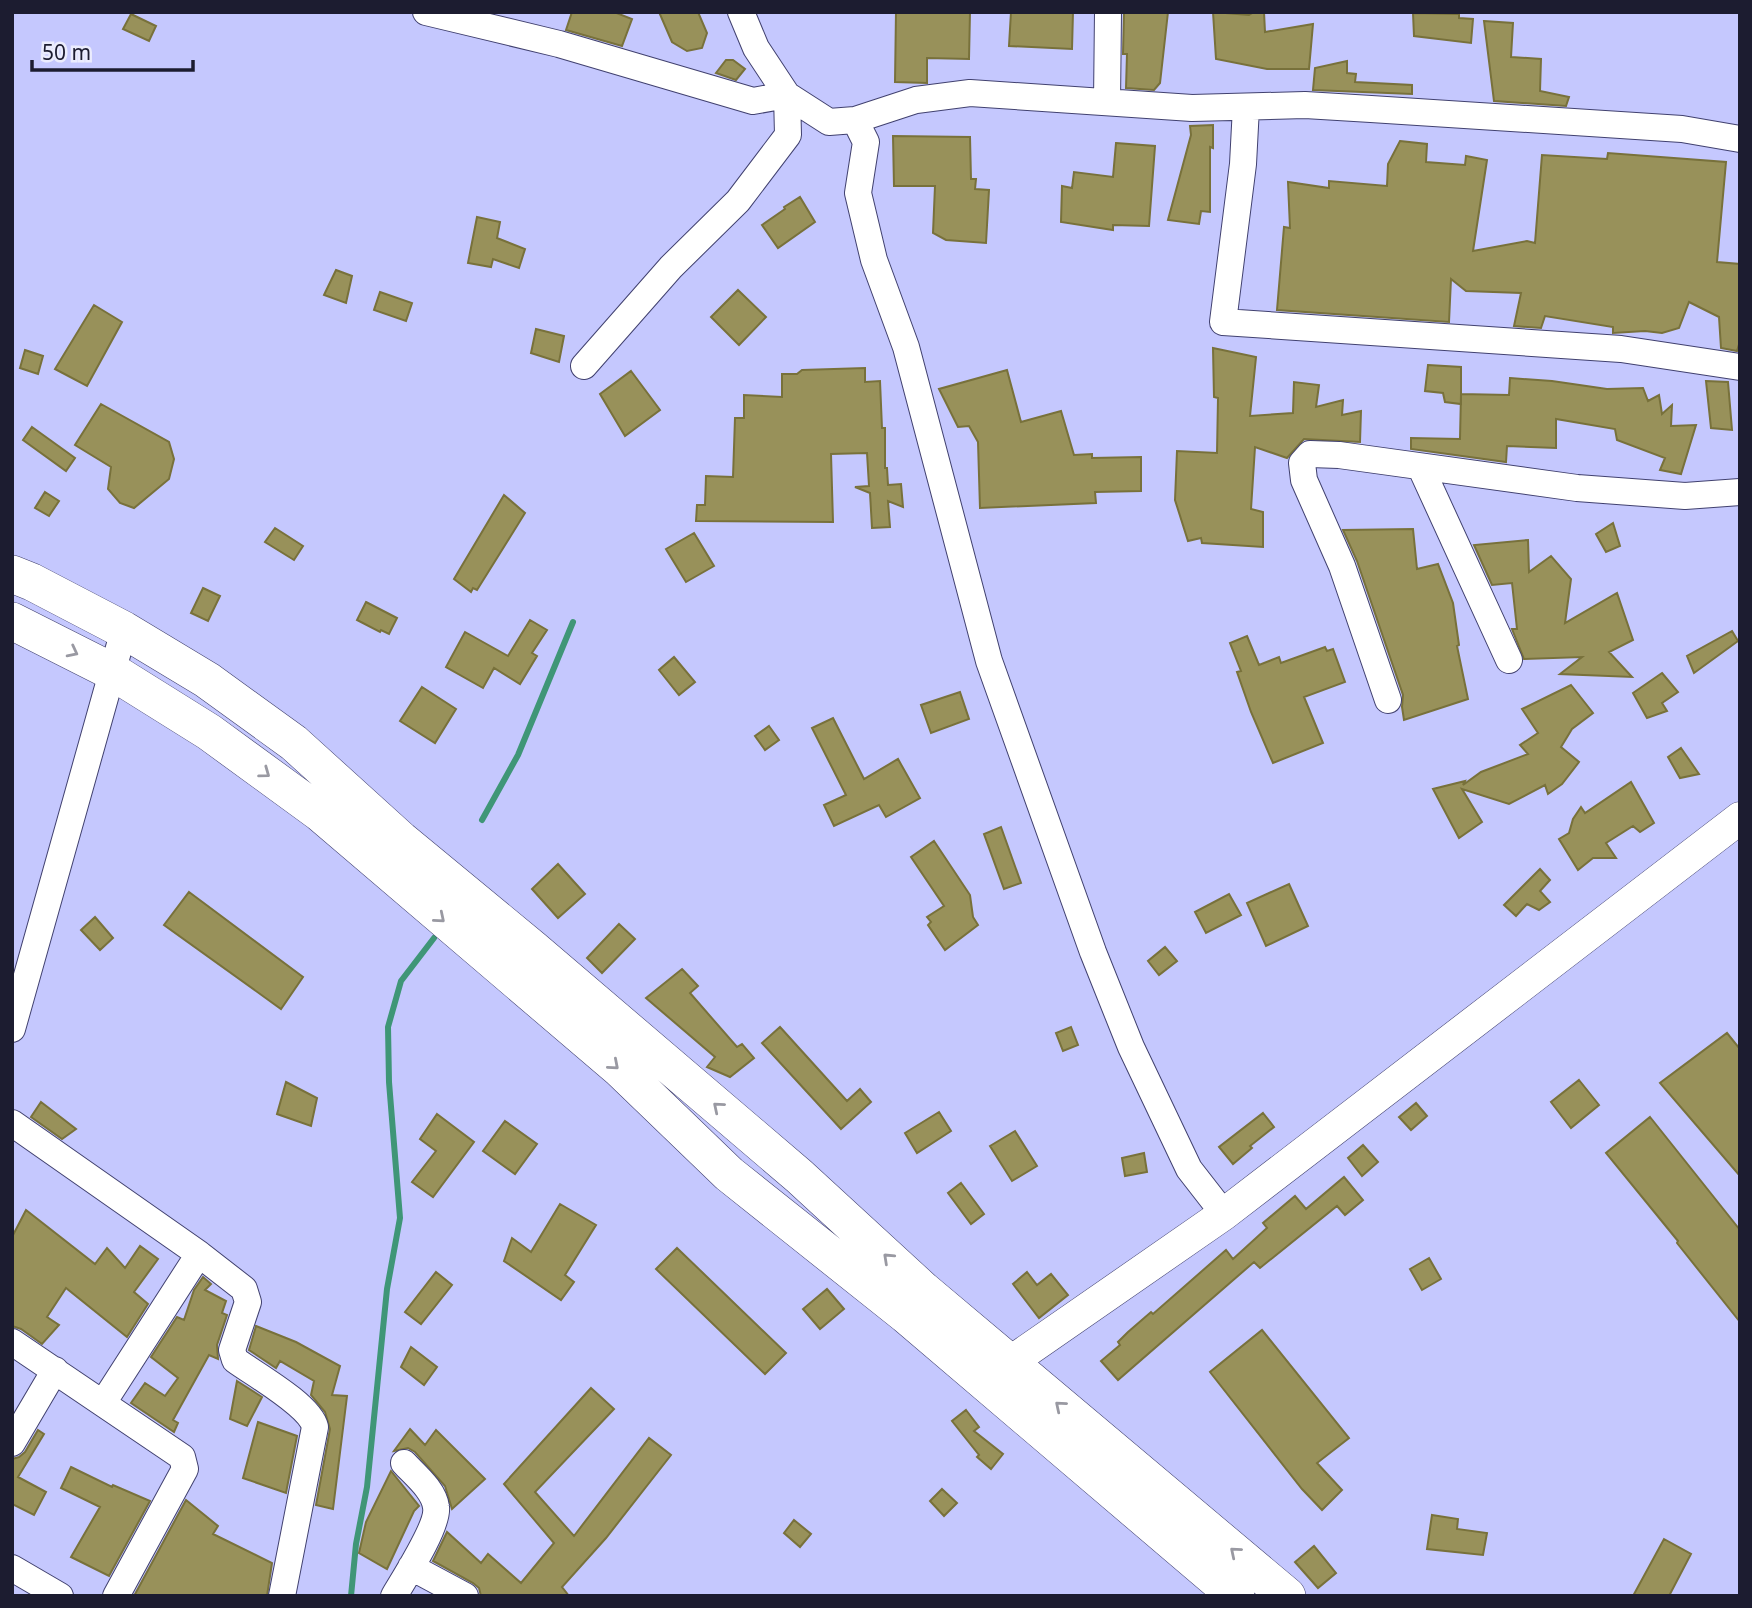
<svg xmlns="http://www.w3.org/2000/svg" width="1752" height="1608" font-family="'Noto Sans',sans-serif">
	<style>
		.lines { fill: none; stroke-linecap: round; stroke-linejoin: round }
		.stream { stroke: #3f9677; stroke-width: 6 }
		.building { fill: #98915a; stroke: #78713b; stroke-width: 2 }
		.minor-casing { stroke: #41416f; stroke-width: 28 }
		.major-casing { stroke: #41416f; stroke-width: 33 }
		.highway-casing { stroke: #41416f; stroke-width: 38 }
		.minor { stroke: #fff; stroke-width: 26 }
		.major { stroke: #fff; stroke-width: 32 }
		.highway { stroke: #fff; stroke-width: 37 }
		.oneway { stroke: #9999a2 }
	</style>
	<rect width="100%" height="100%" fill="#c5c8fe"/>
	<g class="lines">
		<path class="stream" d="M 482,820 L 518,755 L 573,622
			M 351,1596 L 356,1544 L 367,1487 L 387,1289 L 400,1218 L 389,1082 L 388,1027 L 401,981 L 434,938"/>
	</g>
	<path class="building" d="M 572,12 L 614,12 L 632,19 L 622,46 L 566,30 Z
		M 659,12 L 698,12 L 707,33 L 702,48 L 687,51 L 672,42 Z
		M 896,12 L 970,12 L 969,59 L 927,58 L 927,83 L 895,82 Z
		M 1011,12 L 1073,12 L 1072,49 L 1009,46 Z
		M 1168,12 L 1160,83 L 1154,90 L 1126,88 L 1127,54 L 1123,54 L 1124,13 Z
		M 1213,12 L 1249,15 L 1254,12 L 1264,12 L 1265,32 L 1313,24 L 1309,69 L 1267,69 L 1216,59 Z
		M 1413,13 L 1459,14 L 1459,18 L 1473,19 L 1471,43 L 1414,36 Z
		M 131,14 L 156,26 L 149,41 L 123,29 Z
		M 1484,21 L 1513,23 L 1511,57 L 1541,59 L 1540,91 L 1569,97 L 1566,106 L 1494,101 Z
		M 726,60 L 733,60 L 745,69 L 736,80 L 716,73 Z
		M 1347,61 L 1347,73 L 1356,74 L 1355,82 L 1412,85 L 1412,94 L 1313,90 L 1315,68 Z
		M 1213,125 L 1213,148 L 1210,147 L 1210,212 L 1201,211 L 1199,224 L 1168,220 L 1191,135 L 1190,126 Z
		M 893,136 L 970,137 L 971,179 L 976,179 L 975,189 L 989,190 L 986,243 L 946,240 L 933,233 L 935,186 L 894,186 Z
		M 1400,141 L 1427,144 L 1426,162 L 1465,165 L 1466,156 L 1487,160 L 1473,251 L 1527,241 L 1535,243 L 1542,155 L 1607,159 L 1608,153 L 1726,162 L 1717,262 L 1740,264 L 1740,341 L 1737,351 L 1721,348 L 1719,317 L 1689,302 L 1679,328 L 1662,333 L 1645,331 L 1613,333 L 1613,327 L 1545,316 L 1541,328 L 1514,326 L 1521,293 L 1466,291 L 1451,279 L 1449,322 L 1277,310 L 1284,227 L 1290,228 L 1288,182 L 1329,188 L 1329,181 L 1387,186 L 1388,164 Z
		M 1116,143 L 1155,146 L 1149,226 L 1113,225 L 1113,230 L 1061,222 L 1062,186 L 1072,188 L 1074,172 L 1113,177 Z
		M 800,197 L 815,222 L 778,248 L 762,225 L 785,209 L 784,207 Z
		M 477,217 L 500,222 L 497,238 L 525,249 L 519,268 L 493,259 L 491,267 L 468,263 Z
		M 336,270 L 352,276 L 346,303 L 324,295 Z
		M 738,290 L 766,317 L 739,345 L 711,317 Z
		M 380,292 L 412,303 L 406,321 L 374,310 Z
		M 94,305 L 122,322 L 87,386 L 55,369 Z
		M 536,329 L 564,336 L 559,362 L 531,353 Z
		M 1213,348 L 1256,357 L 1250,416 L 1293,413 L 1294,382 L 1319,385 L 1316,407 L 1343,400 L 1342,415 L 1361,411 L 1360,442 L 1304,439 L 1287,458 L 1255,447 L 1251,509 L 1263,512 L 1263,547 L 1202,543 L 1201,538 L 1188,541 L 1175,500 L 1177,451 L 1217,453 L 1218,398 L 1214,397 Z
		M 25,350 L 43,356 L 38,374 L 20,368 Z
		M 1428,365 L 1461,367 L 1461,404 L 1445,402 L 1443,393 L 1425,391 Z
		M 865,368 L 865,382 L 880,381 L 882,428 L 885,428 L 885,468 L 887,468 L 888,485 L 901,484 L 903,507 L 888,501 L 890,527 L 872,528 L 870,493 L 855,487 L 869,486 L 867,453 L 831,454 L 833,522 L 696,521 L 697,505 L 705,505 L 706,476 L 733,477 L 735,418 L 744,418 L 744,395 L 782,397 L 782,374 L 797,374 L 802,370 Z
		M 1007,370 L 1021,422 L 1061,411 L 1074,455 L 1092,454 L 1092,458 L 1141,457 L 1141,491 L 1095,492 L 1096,503 L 980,508 L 978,442 L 969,426 L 958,427 L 939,389 Z
		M 631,371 L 660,410 L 625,436 L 600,394 Z
		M 1510,378 L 1552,381 L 1607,389 L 1643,388 L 1648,401 L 1659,395 L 1662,414 L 1672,405 L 1671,426 L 1696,425 L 1681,474 L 1660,470 L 1665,458 L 1617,440 L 1615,429 L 1556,419 L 1556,448 L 1507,446 L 1506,462 L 1411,449 L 1411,438 L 1460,439 L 1461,394 L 1509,395 Z
		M 1706,381 L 1728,382 L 1732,430 L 1711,428 Z
		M 101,404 L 169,442 L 174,459 L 169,479 L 134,508 L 120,503 L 108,489 L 111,467 L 75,445 Z
		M 32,427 L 75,458 L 66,471 L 23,440 Z
		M 45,492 L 59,501 L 49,516 L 35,508 Z
		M 504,495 L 525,513 L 477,590 L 473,588 L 471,592 L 454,579 Z
		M 1613,523 L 1620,546 L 1606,552 L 1596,534 Z
		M 275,528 L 303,546 L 294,560 L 265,542 Z
		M 1413,529 L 1417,569 L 1438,564 L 1453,603 L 1459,645 L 1457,646 L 1468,699 L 1404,720 L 1402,707 L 1403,695 L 1357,561 L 1343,530 Z
		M 694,533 L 714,566 L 686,582 L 666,549 Z
		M 1528,540 L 1529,572 L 1551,556 L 1571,579 L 1565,623 L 1617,593 L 1633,640 L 1609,652 L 1632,677 L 1560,674 L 1582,657 L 1524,659 L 1512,629 L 1517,629 L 1512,583 L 1492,585 L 1474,545 Z
		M 203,588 L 220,596 L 208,621 L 191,613 Z
		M 366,602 L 397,618 L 389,634 L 381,630 L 380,632 L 357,620 Z
		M 530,620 L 547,630 L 532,653 L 537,656 L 520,684 L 494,668 L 483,688 L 446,667 L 465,632 L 508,656 Z
		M 1732,631 L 1738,641 L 1694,673 L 1687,656 Z
		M 1247,636 L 1259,665 L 1279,657 L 1281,663 L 1325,647 L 1327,651 L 1333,649 L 1345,682 L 1304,697 L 1323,743 L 1273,763 L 1251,712 L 1237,672 L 1241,671 L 1230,643 Z
		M 674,657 L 695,682 L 679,695 L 659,670 Z
		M 1662,673 L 1678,692 L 1662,703 L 1667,711 L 1647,718 L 1633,693 Z
		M 1571,685 L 1593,713 L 1572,729 L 1561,747 L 1579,762 L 1562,784 L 1548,794 L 1545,785 L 1509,804 L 1462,789 L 1482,822 L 1459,838 L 1433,789 L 1465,781 L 1463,785 L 1481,772 L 1528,754 L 1520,745 L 1538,733 L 1522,709 Z
		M 422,687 L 456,709 L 435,743 L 400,721 Z
		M 960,692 L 969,719 L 931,733 L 921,705 Z
		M 833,718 L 864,779 L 898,759 L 920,798 L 886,817 L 879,805 L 834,826 L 824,805 L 846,795 L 812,728 Z
		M 769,726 L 779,740 L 765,750 L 755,736 Z
		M 1681,748 L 1699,774 L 1680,778 L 1668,757 Z
		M 1631,782 L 1654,823 L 1640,832 L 1633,826 L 1606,843 L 1616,858 L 1593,858 L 1578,870 L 1559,839 L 1569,833 L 1573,819 L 1581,807 L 1585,813 Z
		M 1001,827 L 1021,883 L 1004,889 L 984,834 Z
		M 934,841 L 970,895 L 973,917 L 978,925 L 945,950 L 928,925 L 931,922 L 927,917 L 944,906 L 911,857 Z
		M 558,864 L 585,894 L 558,918 L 532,889 Z
		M 1540,869 L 1550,880 L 1540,891 L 1550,902 L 1539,910 L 1527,904 L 1516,916 L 1504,905 Z
		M 1289,884 L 1308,926 L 1266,946 L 1247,903 Z
		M 189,892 L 303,977 L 281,1009 L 164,925 Z
		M 1229,894 L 1241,915 L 1206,933 L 1195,912 Z
		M 95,917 L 113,938 L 100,950 L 81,930 Z
		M 619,924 L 635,939 L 602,973 L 587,958 Z
		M 1165,947 L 1177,961 L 1159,975 L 1148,961 Z
		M 682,969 L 698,986 L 690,993 L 737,1047 L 742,1044 L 754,1058 L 730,1077 L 707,1067 L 715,1057 L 646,998 Z
		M 780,1027 L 847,1101 L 860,1089 L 871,1102 L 841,1129 L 762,1043 Z
		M 1071,1027 L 1078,1045 L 1063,1051 L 1056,1033 Z
		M 1727,1033 L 1740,1049 L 1740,1176 L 1660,1083 Z
		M 1579,1080 L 1599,1105 L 1571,1128 L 1551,1102 Z
		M 286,1082 L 317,1098 L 311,1126 L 277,1114 Z
		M 41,1102 L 76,1129 L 62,1139 L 31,1117 Z
		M 1416,1103 L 1427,1116 L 1411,1130 L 1399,1117 Z
		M 939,1112 L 951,1131 L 917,1153 L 905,1133 Z
		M 1263,1113 L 1274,1127 L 1250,1146 L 1252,1148 L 1233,1164 L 1219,1147 Z
		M 437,1114 L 474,1142 L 433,1197 L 412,1182 L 436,1151 L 420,1139 Z
		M 1650,1117 L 1740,1230 L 1740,1322 L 1677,1243 L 1678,1241 L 1606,1153 Z
		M 505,1121 L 537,1144 L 515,1174 L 483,1151 Z
		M 1015,1131 L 1037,1166 L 1012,1181 L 990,1146 Z
		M 1363,1145 L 1378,1162 L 1362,1176 L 1348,1158 Z
		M 1144,1153 L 1147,1172 L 1125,1176 L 1122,1158 Z
		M 1344,1177 L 1363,1200 L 1345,1215 L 1337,1206 L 1260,1268 L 1254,1262 L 1118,1380 L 1101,1361 L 1120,1345 L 1118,1342 L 1128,1332 L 1151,1312 L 1153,1314 L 1226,1250 L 1233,1259 L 1267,1228 L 1263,1223 L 1295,1196 L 1306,1209 Z
		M 961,1183 L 984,1214 L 971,1224 L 948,1193 Z
		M 560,1204 L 596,1225 L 565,1275 L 574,1282 L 561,1300 L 504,1261 L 512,1238 L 531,1252 Z
		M 26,1210 L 95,1264 L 107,1248 L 125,1268 L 140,1246 L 158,1259 L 134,1292 L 148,1304 L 127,1337 L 66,1288 L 47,1317 L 59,1325 L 42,1344 L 21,1329 L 12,1326 L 12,1237 Z
		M 677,1248 L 786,1353 L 765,1374 L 656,1269 Z
		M 1429,1258 L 1441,1279 L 1422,1290 L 1410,1269 Z
		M 436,1272 L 452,1285 L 421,1324 L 405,1312 Z
		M 1027,1272 L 1037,1285 L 1051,1274 L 1068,1295 L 1039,1318 L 1013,1284 Z
		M 203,1277 L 211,1284 L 205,1290 L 226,1301 L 222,1313 L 227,1315 L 217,1345 L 218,1359 L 209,1355 L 173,1420 L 178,1423 L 174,1432 L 131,1403 L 145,1383 L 165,1396 L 178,1378 L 151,1357 L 177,1317 L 184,1320 L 194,1290 Z
		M 827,1289 L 844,1309 L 820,1329 L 803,1309 Z
		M 256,1326 L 296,1342 L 340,1366 L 332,1395 L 347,1396 L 333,1509 L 316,1505 L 330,1429 L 325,1412 L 311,1395 L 314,1381 L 280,1361 L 276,1368 L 249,1350 Z
		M 1262,1330 L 1349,1438 L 1317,1463 L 1342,1490 L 1322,1510 L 1302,1489 L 1210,1372 Z
		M 411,1347 L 437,1367 L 424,1385 L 401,1367 Z
		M 237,1381 L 262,1397 L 247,1426 L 230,1419 Z
		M 591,1388 L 614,1409 L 535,1492 L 574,1536 L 649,1438 L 671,1455 L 606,1538 L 562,1587 L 569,1596 L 481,1596 L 479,1588 L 473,1583 L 433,1561 L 447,1532 L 481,1563 L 488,1554 L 521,1583 L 554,1543 L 504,1484 Z
		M 966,1410 L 979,1427 L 974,1431 L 1003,1454 L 991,1469 L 977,1457 L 979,1455 L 952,1421 Z
		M 258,1422 L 297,1436 L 286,1493 L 243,1478 Z
		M 410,1429 L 425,1445 L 436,1430 L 485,1479 L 452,1509 L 445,1486 L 415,1452 L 408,1448 L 394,1451 Z
		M 38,1430 L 44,1434 L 18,1477 L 46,1492 L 34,1515 L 12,1504 L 12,1459 L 19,1457 L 25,1452 Z
		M 71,1467 L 112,1487 L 113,1485 L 150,1501 L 109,1576 L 71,1557 L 100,1507 L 61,1488 Z
		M 391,1471 L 419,1506 L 414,1511 L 387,1569 L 359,1553 L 366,1522 Z
		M 942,1489 L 957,1503 L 944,1516 L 930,1501 Z
		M 186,1500 L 218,1526 L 213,1534 L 272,1563 L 267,1596 L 134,1596 Z
		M 1432,1515 L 1458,1519 L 1457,1529 L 1487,1533 L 1483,1555 L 1427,1549 Z
		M 794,1520 L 811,1534 L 800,1547 L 784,1533 Z
		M 1664,1539 L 1691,1554 L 1669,1596 L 1633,1596 Z
		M 1314,1546 L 1336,1573 L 1318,1588 L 1295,1562 Z"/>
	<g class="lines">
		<g class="minor-casing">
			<path id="minor" d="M 426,12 L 559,44 L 753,101 L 787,95 L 829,122 L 855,120 L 916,100 L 970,93 L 1192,108 L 1305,105 L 1371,109 L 1682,129 L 1740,139
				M 1107,102 L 1108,12
				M 1246,107 L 1243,164 L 1223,322 L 1621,349 L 1740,367
				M 855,120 L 866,142 L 858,193 L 874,260 L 906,347 L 989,661 L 1093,952 L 1131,1047 L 1189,1169 L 1224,1214
				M 584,366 L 671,267 L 738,201 L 788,135 L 787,95 L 756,48 L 741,12
				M 1421,468 L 1509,660
				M 1388,700 L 1342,566 L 1304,480 L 1302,463 L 1310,454 L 1339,455 L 1577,488 L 1685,496 L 1740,492
				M 12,1029 L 124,630
				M 12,1123 L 199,1254 L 244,1289 L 248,1302 L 232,1350 L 235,1360 C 254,1374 310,1405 315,1427 L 282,1596
				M 12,1342 L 182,1457 L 185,1469 L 116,1596
				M 103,1403 L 199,1254
				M 12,1443 L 55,1370
				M 411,1567 L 465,1596
				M 12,1568 L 60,1596
				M 394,1596 C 404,1579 439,1525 436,1507 C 434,1490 415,1475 404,1463"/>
		</g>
		<g class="major-casing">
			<path id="major" d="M 992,1375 L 1224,1214 L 1740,818"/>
		</g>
		<g class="highway-casing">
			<path id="highway" d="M 12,574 L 32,582 L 124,630 L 207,680 L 294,743 L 401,840 L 533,949 L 799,1176 L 923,1290 L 1287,1596
				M 12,621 L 113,672 L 209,732 L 320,813 L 620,1069 L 729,1174 L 906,1315 L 1236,1596"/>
		</g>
		<use href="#minor" class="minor"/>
		<use href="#major" class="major"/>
		<use href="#highway" class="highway"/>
	</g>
	<defs><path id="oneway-chevron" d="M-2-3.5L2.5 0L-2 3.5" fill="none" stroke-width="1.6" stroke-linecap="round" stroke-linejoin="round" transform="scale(1.75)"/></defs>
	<g class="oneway">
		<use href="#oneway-chevron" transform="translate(73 652) rotate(27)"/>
		<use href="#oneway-chevron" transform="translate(265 773) rotate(36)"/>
		<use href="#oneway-chevron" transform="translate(440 918) rotate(40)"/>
		<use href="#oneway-chevron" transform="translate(614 1065) rotate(41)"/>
		<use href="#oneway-chevron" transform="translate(718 1107) rotate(-140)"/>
		<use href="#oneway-chevron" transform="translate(888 1258) rotate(-137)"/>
		<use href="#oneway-chevron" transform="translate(1060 1406) rotate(-140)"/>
		<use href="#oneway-chevron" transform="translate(1235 1552) rotate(-140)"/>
	</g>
	<rect width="1752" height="1608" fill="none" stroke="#1c1c30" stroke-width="28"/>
	<path d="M32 60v10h161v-10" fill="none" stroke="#1c1c30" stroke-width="3.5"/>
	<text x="42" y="60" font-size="21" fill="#1c1c30" stroke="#ebecfd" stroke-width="5" paint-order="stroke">50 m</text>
</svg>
